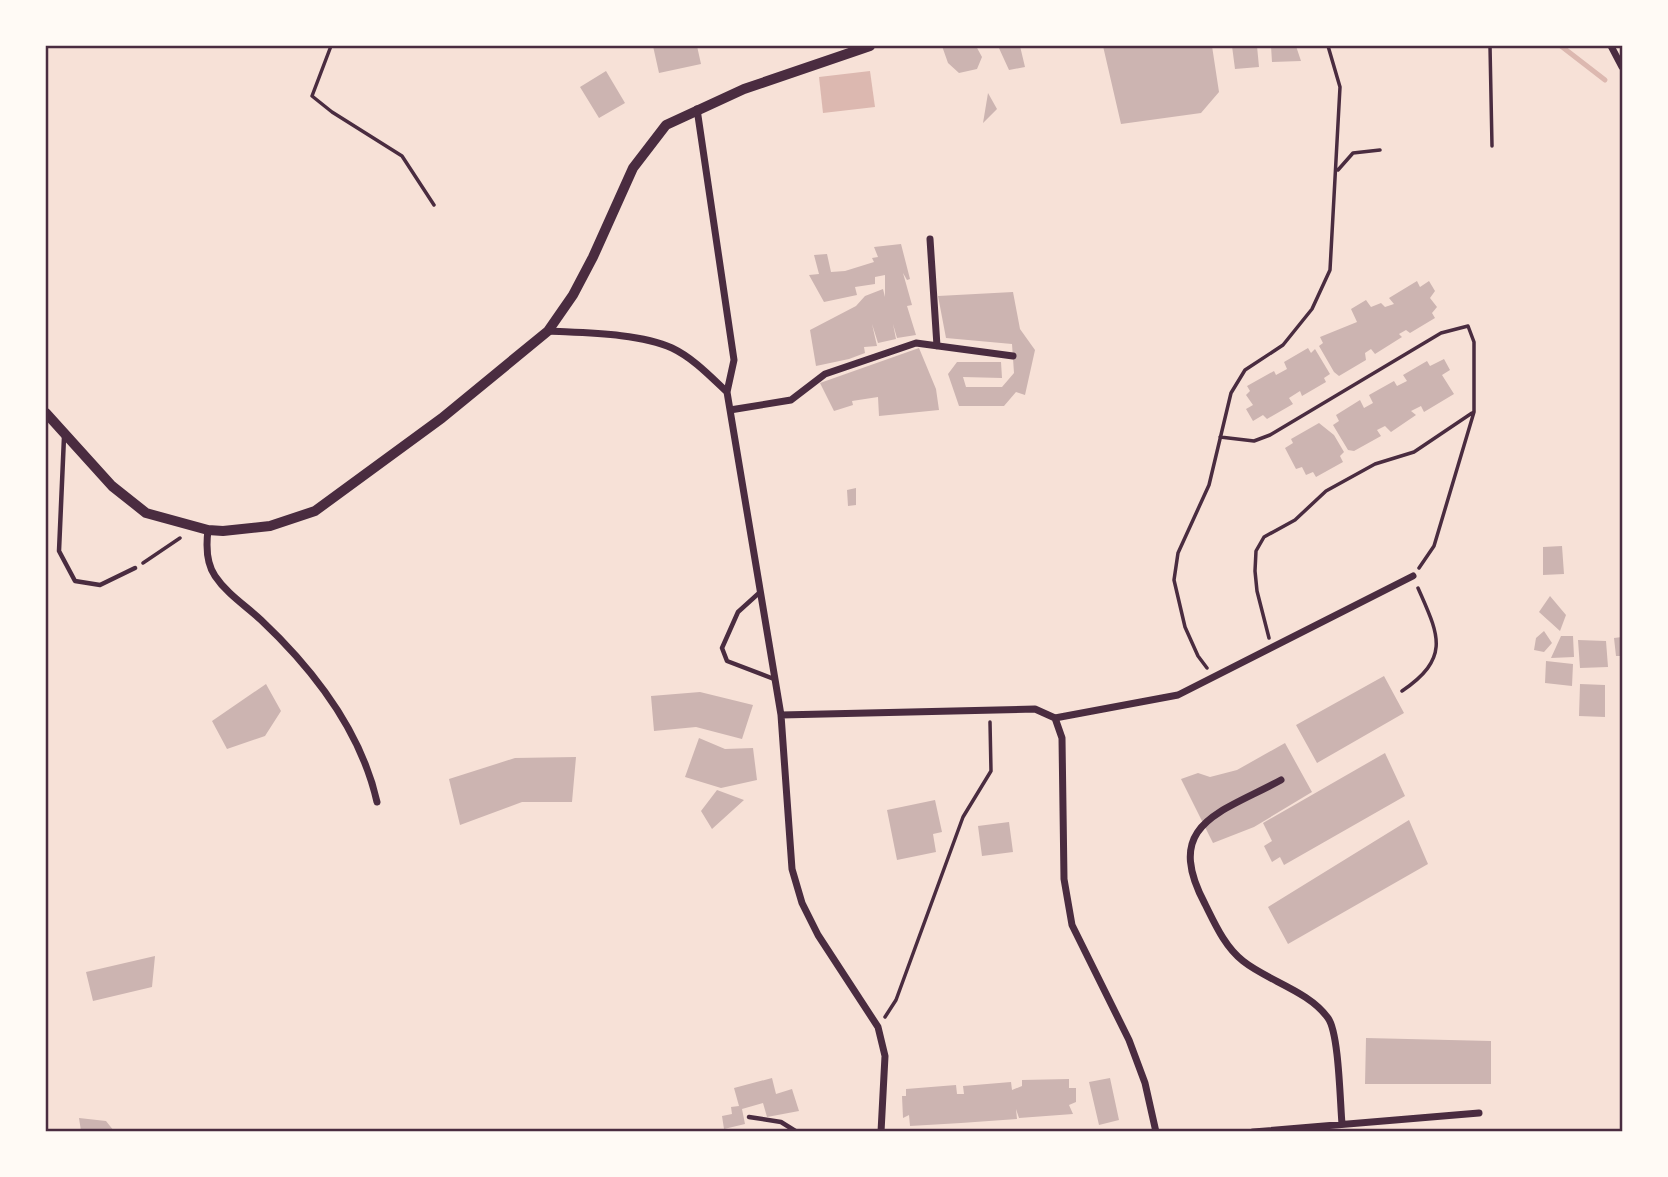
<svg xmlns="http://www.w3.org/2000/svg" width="1668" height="1177" font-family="'Asap Condensed',sans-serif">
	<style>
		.water { fill: #dcb8b0 }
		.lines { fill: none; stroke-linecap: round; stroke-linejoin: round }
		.stream { stroke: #dcb8b0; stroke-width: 5 }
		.building { fill: #ccb4b1 }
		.path { stroke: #4a2c40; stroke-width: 3.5 }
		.service { stroke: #4a2c40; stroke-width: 4.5 }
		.minor { stroke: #4a2c40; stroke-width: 7 }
		.tertiary { stroke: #4a2c40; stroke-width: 10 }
		.neatline { fill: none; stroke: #4a2c40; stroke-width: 2.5 }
	</style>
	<rect width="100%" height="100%" fill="#f7e1d7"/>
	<path class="water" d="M 870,71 L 875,107 L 823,113 L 819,77 Z"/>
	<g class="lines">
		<path class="stream" d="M 1561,46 L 1605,80"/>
	</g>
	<path class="building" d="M 653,46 L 697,46 L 701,64 L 659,73 Z
		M 942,46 L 976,46 L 982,57 L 977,69 L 959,73 L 948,63 Z
		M 998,46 L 1020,46 L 1025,67 L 1009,70 Z
		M 1103,46 L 1212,46 L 1219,92 L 1201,113 L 1121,124 Z
		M 1232,46 L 1257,46 L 1259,67 L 1235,69 Z
		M 1271,46 L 1296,46 L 1301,61 L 1272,62 Z
		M 606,71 L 625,103 L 599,118 L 580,87 Z
		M 988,93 L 997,109 L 983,123 Z
		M 901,244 L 910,279 L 907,280 L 903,273 L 912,305 L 907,306 L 916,335 L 897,338 L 893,324 L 896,339 L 878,343 L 872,324 L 877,346 L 864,347 L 865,353 L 849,359 L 816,366 L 810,330 L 856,306 L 865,296 L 883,289 L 885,297 L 885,275 L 875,277 L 875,284 L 855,287 L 857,295 L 824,302 L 809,275 L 819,274 L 814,255 L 827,254 L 831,272 L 845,271 L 874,262 L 872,258 L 878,257 L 874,247 Z
		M 1417,281 L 1420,287 L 1429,281 L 1435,291 L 1430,298 L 1437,307 L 1432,313 L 1435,318 L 1410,333 L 1406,330 L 1399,334 L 1402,337 L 1375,354 L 1371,349 L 1365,353 L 1366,360 L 1339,376 L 1334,372 L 1319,346 L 1323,343 L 1320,337 L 1357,322 L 1351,309 L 1366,300 L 1371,307 L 1381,303 L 1385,307 L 1394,304 L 1389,298 Z
		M 1013,292 L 1020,329 L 1035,350 L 1025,395 L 1016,392 L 1004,406 L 959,406 L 948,374 L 957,362 L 1001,362 L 1002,378 L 963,377 L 966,387 L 1002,387 L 1014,373 L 1012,344 L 946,338 L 938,296 Z
		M 919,348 L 936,389 L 939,410 L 879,416 L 878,397 L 852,401 L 853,405 L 834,411 L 820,383 Z
		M 1308,348 L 1311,353 L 1315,349 L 1330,374 L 1324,378 L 1326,382 L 1302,396 L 1300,391 L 1289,398 L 1293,404 L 1267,419 L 1263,415 L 1253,421 L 1246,409 L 1253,405 L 1246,395 L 1250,391 L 1247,386 L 1274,371 L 1276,375 L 1287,369 L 1284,362 Z
		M 1444,359 L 1450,370 L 1442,375 L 1454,394 L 1424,412 L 1421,406 L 1411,411 L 1416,415 L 1391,432 L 1385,426 L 1377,430 L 1381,436 L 1354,451 L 1348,450 L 1333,425 L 1339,421 L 1336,415 L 1360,400 L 1364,408 L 1373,403 L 1369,395 L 1394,381 L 1397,386 L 1407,381 L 1403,375 L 1427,361 L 1430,366 Z
		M 1319,423 L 1334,435 L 1344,452 L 1340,456 L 1343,462 L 1316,477 L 1313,472 L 1306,475 L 1302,467 L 1296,469 L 1285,448 L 1293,443 L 1291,439 Z
		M 856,488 L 856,505 L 848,506 L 847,490 Z
		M 1562,546 L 1564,574 L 1543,575 L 1543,547 Z
		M 1550,596 L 1566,615 L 1560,631 L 1539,612 Z
		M 1544,631 L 1552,643 L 1544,652 L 1534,650 L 1536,638 Z
		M 1561,636 L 1573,636 L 1574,657 L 1551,658 Z
		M 1622,637 L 1622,656 L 1616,656 L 1614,638 Z
		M 1578,640 L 1606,641 L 1608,667 L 1580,668 Z
		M 1546,661 L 1573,664 L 1572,686 L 1545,683 Z
		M 1384,676 L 1404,713 L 1317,763 L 1296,725 Z
		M 266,684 L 281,711 L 265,736 L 227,749 L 212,721 Z
		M 1580,684 L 1605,685 L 1605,717 L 1579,716 Z
		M 700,692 L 753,705 L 742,739 L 696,727 L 654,731 L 651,696 Z
		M 699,738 L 725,749 L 753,748 L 757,780 L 721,788 L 685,777 Z
		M 1285,743 L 1312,792 L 1254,827 L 1213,843 L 1181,779 L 1198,773 L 1210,777 L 1237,770 Z
		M 1385,753 L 1405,796 L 1284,865 L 1280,857 L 1272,862 L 1264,846 L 1272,841 L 1263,823 Z
		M 576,757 L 572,802 L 522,802 L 460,825 L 449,779 L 515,758 Z
		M 717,790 L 744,800 L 712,829 L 701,811 Z
		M 935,800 L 942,832 L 933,834 L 936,852 L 897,860 L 887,810 Z
		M 1409,820 L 1428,864 L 1288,944 L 1268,907 Z
		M 1009,822 L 1013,852 L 982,856 L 978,826 Z
		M 155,956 L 152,987 L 93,1001 L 86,972 Z
		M 1366,1038 L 1491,1041 L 1491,1084 L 1365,1084 Z
		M 772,1078 L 776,1094 L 792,1089 L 799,1111 L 767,1117 L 763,1103 L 742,1109 L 745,1124 L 724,1129 L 722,1116 L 732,1114 L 731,1107 L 739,1106 L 734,1088 Z
		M 1110,1078 L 1119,1120 L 1099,1125 L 1089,1082 Z
		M 1069,1079 L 1069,1088 L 1076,1088 L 1076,1102 L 1069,1105 L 1073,1114 L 1019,1118 L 1016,1109 L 1017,1119 L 961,1123 L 960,1117 L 961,1123 L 910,1126 L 909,1115 L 903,1118 L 902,1096 L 906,1096 L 906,1089 L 956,1085 L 957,1094 L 964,1094 L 963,1086 L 1011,1082 L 1012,1090 L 1022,1086 L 1022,1080 Z
		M 79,1118 L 106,1121 L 114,1131 L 81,1131 Z"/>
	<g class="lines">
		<path class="path" d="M 331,46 L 312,96 L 332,112 L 402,156 L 434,205
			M 1490,46 L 1492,146
			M 1338,170 L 1353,153 L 1380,150
			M 1220,437 L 1254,441 L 1270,435 L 1441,333 L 1468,326 L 1474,342 L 1474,412 L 1434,546 L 1419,568
			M 143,563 L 180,538
			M 1269,638 L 1257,591 L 1255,571 L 1256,551 L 1264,537 L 1295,520 L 1326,491 L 1375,464 L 1414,452 L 1472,413
			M 1207,668 L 1198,656 L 1185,627 L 1174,580 L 1178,553 L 1209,485 L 1231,393 L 1245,370 L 1283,345 L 1312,309 L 1330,270 L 1340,87 L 1328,46
			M 1402,691 C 1452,657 1438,634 1418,588
			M 885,1017 L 896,1000 L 963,817 L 991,771 L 990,722"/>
		<path class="service" d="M 64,437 L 59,551 L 75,581 L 100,585 L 135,568
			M 759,593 L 738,612 L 722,648 L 727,661 L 774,679
			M 749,1117 L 781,1122 L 797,1132"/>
		<path class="minor" d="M 1611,46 L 1622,67
			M 697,109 L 734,360 L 727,392 L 781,715 L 792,869 L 802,903 L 818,935 L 878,1027 L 885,1056 L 881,1132
			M 930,239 L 937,346
			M 548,331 C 584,333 639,333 672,348 C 693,358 710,376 727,392
			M 730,410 L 791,400 L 825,374 L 916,343 L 1013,356
			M 208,530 C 206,546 206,563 215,576 C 227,594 246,606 261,620 C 314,670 361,731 377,802
			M 781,715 L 1035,709 L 1055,718 L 1062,738 L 1064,879 L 1072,925 L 1129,1040 L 1145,1083 L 1156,1132
			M 1055,718 L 1178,695 L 1413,576
			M 1281,780 C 1221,813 1162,823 1205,904 C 1215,924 1225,947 1243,961 C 1268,981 1309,991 1328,1018 C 1339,1033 1340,1102 1342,1124
			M 1253,1132 L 1479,1113"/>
		<path class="tertiary" d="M 46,413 L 112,486 L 146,513 L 208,530 L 223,531 L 270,526 L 315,511 L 442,418 L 548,331 L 573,295 L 593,257 L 633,168 L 666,125 L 744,89 L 870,46"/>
	</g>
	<rect width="1668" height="1177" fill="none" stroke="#fffaf5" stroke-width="94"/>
	<rect x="47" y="47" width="1574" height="1083" class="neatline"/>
</svg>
